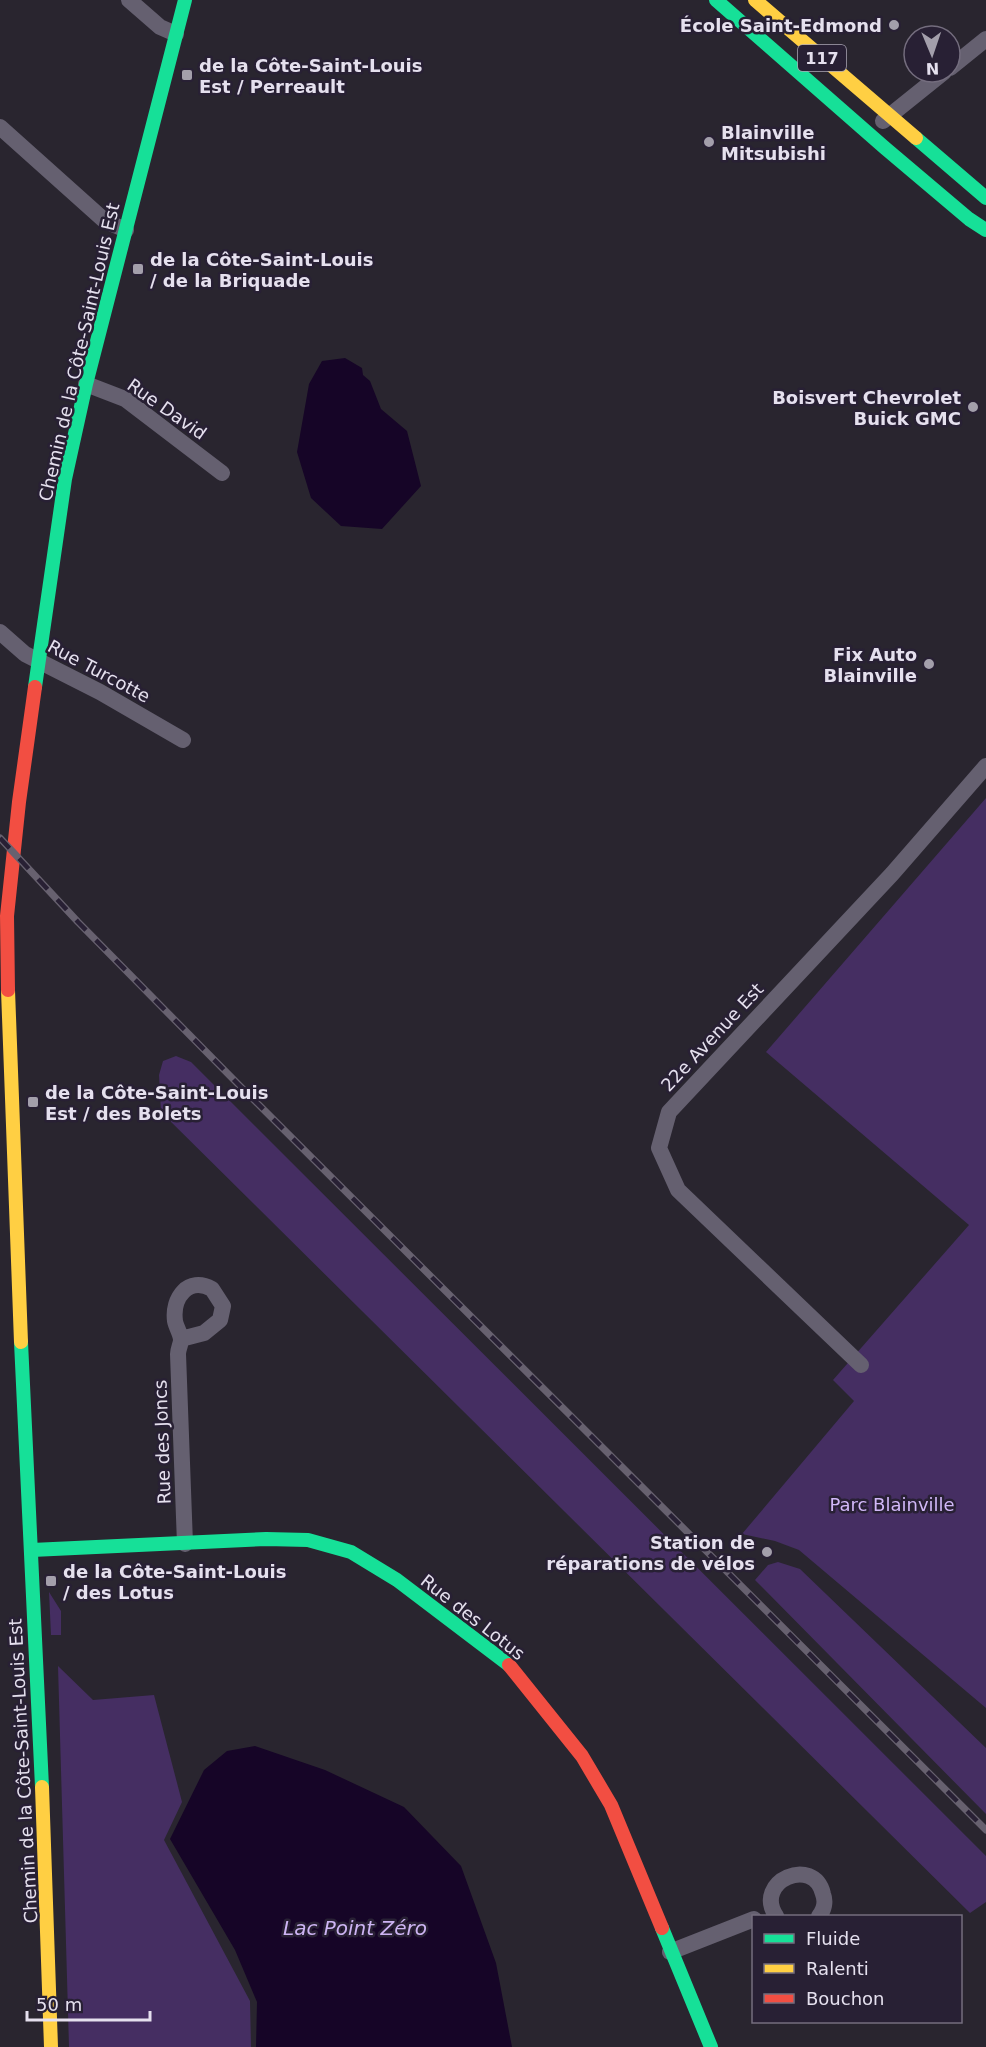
<svg xmlns="http://www.w3.org/2000/svg" width="986" height="2047" font-family="'DejaVu Sans',sans-serif">
	<style>
		.green { fill: #452e62 }
		.water { fill: #160527 }
		.lines { fill: none; stroke-linecap: round; stroke-linejoin: round }
		.street { stroke: #656070; stroke-width: 16 }
		.fast { stroke: #16e098; stroke-width: 14 }
		.slow { stroke: #ffcf43; stroke-width: 14 }
		.jam { stroke: #f24e42; stroke-width: 14 }
		.rail-casing { stroke: #67616f; stroke-width: 7 }
		.rail { stroke: #282034; stroke-width: 4.5; stroke-dasharray: 14; stroke-linecap: butt }
		.poi-dot { fill: #a39fab; stroke: #282034; stroke-width: 2 }
		.labels { text-anchor: middle; dominant-baseline: central; stroke-width: 5; stroke-linejoin: round; paint-order: stroke }
		.shield { fill: #282034; stroke: #aca6b6; stroke-width: 1.5 }
		.shield-label { font-size: 16px; font-weight: bold; fill: #e5e0ee }
		.poi-label { font-size: 18px; font-weight: bold; fill: #e5e0ee; stroke: #282034; text-anchor: start }
		.street-label { font-size: 18px; fill: #e5e0ee; stroke: #282034 }
		.park-label { font-size: 18px; fill: #d1b8f8; stroke: #282034 }
		.water-label { font-size: 20px; font-style: italic; fill: #cdb4f3; stroke: #282034 }
	</style>
	<rect width="100%" height="100%" fill="#29252f"/>
	<path class="green" d="M 986,798 L 986,1708 L 799,1550 L 775,1541 L 742,1534 L 854,1401 L 833,1380 L 969,1225 L 766,1052 Z
		M 176,1056 L 191,1062 L 986,1856 L 986,1902 L 970,1913 L 161,1112 L 159,1075 L 163,1061 Z
		M 778,1562 L 800,1569 L 986,1748 L 986,1814 L 755,1580 L 768,1565 Z
		M 49,1592 L 61,1611 L 61,1635 L 51,1635 Z
		M 58,1666 L 93,1700 L 154,1695 L 182,1802 L 164,1840 L 250,2001 L 251,2047 L 69,2047 Z"/>
	<path class="water" d="M 345,358 L 362,368 L 363,375 L 370,381 L 381,409 L 407,431 L 421,486 L 382,529 L 341,526 L 311,498 L 297,452 L 309,384 L 322,361 Z
		M 255,1746 L 325,1770 L 404,1807 L 461,1866 L 496,1963 L 512,2047 L 256,2047 L 257,2002 L 235,1950 L 170,1839 L 204,1770 L 227,1751 Z"/>
	<g class="lines">
		<path class="street" d="M 129,0 L 160,27 L 176,34
			M 950,68 L 986,39
			M 883,121 L 944,72
			M 0,127 L 105,221 L 126,230
			M 86,384 L 125,399 L 222,473
			M 0,632 L 25,654 L 100,692 L 183,740
			M 181,1339 L 204,1333 L 220,1320 L 223,1306 L 212,1289 C 188,1276 172,1298 175,1321 C 176,1327 181,1334 181,1340 C 181,1344 178,1349 178,1354 L 185,1544
			M 861,1365 L 678,1190 L 659,1148 L 669,1112 L 892,874 L 986,766
			M 776,1916 C 753,1881 814,1855 823,1894 C 826,1902 824,1910 819,1916
			M 670,1952 L 754,1919"/>
		<path class="fast" d="M 716,0 L 885,148 L 969,219 L 986,230
			M 916,138 L 986,198
			M 35,687 L 65,479 L 86,384 L 185,0
			M 21,1342 L 42,1787
			M 32,1550 L 266,1539 L 308,1540 L 351,1552 L 397,1580 L 509,1665
			M 662,1928 L 711,2047"/>
		<path class="slow" d="M 755,0 L 916,138
			M 8,990 L 21,1342
			M 42,1787 L 51,2047"/>
		<path class="jam" d="M 8,990 L 7,916 L 19,802 L 35,687
			M 509,1665 L 582,1756 L 611,1805 L 662,1928"/>
		<g class="rail-casing">
			<path id="rail" d="M 0,838 L 78,922 L 238,1084 L 986,1830"/>
		</g>
		<use href="#rail" class="rail"/>
	</g>
	<g class="poi-dot">
		<circle cx="894" cy="25" r="6"/>
		<rect x="181" y="69" width="12" height="12" rx="3"/>
		<circle cx="709" cy="142" r="6"/>
		<rect x="132" y="263" width="12" height="12" rx="3"/>
		<circle cx="973" cy="407" r="6"/>
		<circle cx="929" cy="664" r="6"/>
		<rect x="27" y="1096" width="12" height="12" rx="3"/>
		<circle cx="767" cy="1552" r="6"/>
		<rect x="45" y="1575" width="12" height="12" rx="3"/>
	</g>
	<g class="labels">
		<rect class="shield" x="798" y="45" width="48" height="26" rx="4.5"/>
		<g class="shield-label">
			<text x="822" y="58">117</text>
		</g>
		<g class="poi-label">
			<text x="882" y="25" text-anchor="end">École Saint-Edmond</text>
			<text x="199" y="65">de la Côte-Saint-Louis<tspan x="199" dy="21">Est / Perreault</tspan></text>
			<text x="721" y="132">Blainville<tspan x="721" dy="21">Mitsubishi</tspan></text>
			<text x="150" y="259">de la Côte-Saint-Louis<tspan x="150" dy="21">/ de la Briquade</tspan></text>
			<text x="961" y="397" text-anchor="end">Boisvert Chevrolet<tspan x="961" dy="21">Buick GMC</tspan></text>
			<text x="917" y="654" text-anchor="end">Fix Auto<tspan x="917" dy="21">Blainville</tspan></text>
			<text x="45" y="1092">de la Côte-Saint-Louis<tspan x="45" dy="21">Est / des Bolets</tspan></text>
			<text x="755" y="1542" text-anchor="end">Station de<tspan x="755" dy="21">réparations de vélos</tspan></text>
			<text x="63" y="1571">de la Côte-Saint-Louis<tspan x="63" dy="21">/ des Lotus</tspan></text>
		</g>
		<g class="street-label">
			<text transform="translate(79 352) rotate(-77)">Chemin de la Côte-Saint-Louis Est</text>
			<text transform="translate(167 409) rotate(35)">Rue David</text>
			<text transform="translate(99 671) rotate(28)">Rue Turcotte</text>
			<text transform="translate(712 1037) rotate(-47)">22e Avenue Est</text>
			<text transform="translate(162 1442) rotate(-92)">Rue des Joncs</text>
			<text transform="translate(473 1617) rotate(38)">Rue des Lotus</text>
			<text transform="translate(23 1771) rotate(-93)">Chemin de la Côte-Saint-Louis Est</text>
		</g>
		<g class="park-label">
			<text x="892" y="1504">Parc Blainville</text>
		</g>
		<g class="water-label">
			<text x="355" y="1928">Lac Point Zéro</text>
		</g>
	</g>
	<rect x="752" y="1915" width="210" height="108" fill="#282034" stroke="#746d7e" stroke-width="1.5"/>
	<rect x="764" y="1934" width="30" height="9" fill="#16e098" stroke="#746d7e" stroke-width="1.5"/>
	<text x="806" y="1945" font-size="18" fill="#e5e0ee">Fluide</text>
	<rect x="764" y="1964" width="30" height="9" fill="#ffcf43" stroke="#746d7e" stroke-width="1.5"/>
	<text x="806" y="1975" font-size="18" fill="#e5e0ee">Ralenti</text>
	<rect x="764" y="1994" width="30" height="9" fill="#f24e42" stroke="#746d7e" stroke-width="1.5"/>
	<text x="806" y="2005" font-size="18" fill="#e5e0ee">Bouchon</text>
	<g transform="translate(932 54) rotate(178)"><circle r="28" fill="#282034" stroke="#746d7e" stroke-width="1.5"/>
	<path d="M0-4.5L10 22L0 15L-10 22Z" fill="#a39fab"/>
	<text y="-9" font-size="16" font-weight="bold" text-anchor="middle" fill="#e5e0ee">N</text>
	</g>
	<path d="M27 2011v9h123v-9" fill="none" stroke="#e5e0ee" stroke-width="3"/>
	<text x="36" y="2011" font-size="18" fill="#e5e0ee" stroke="#282034" stroke-width="4.5" paint-order="stroke">50 m</text>
</svg>
